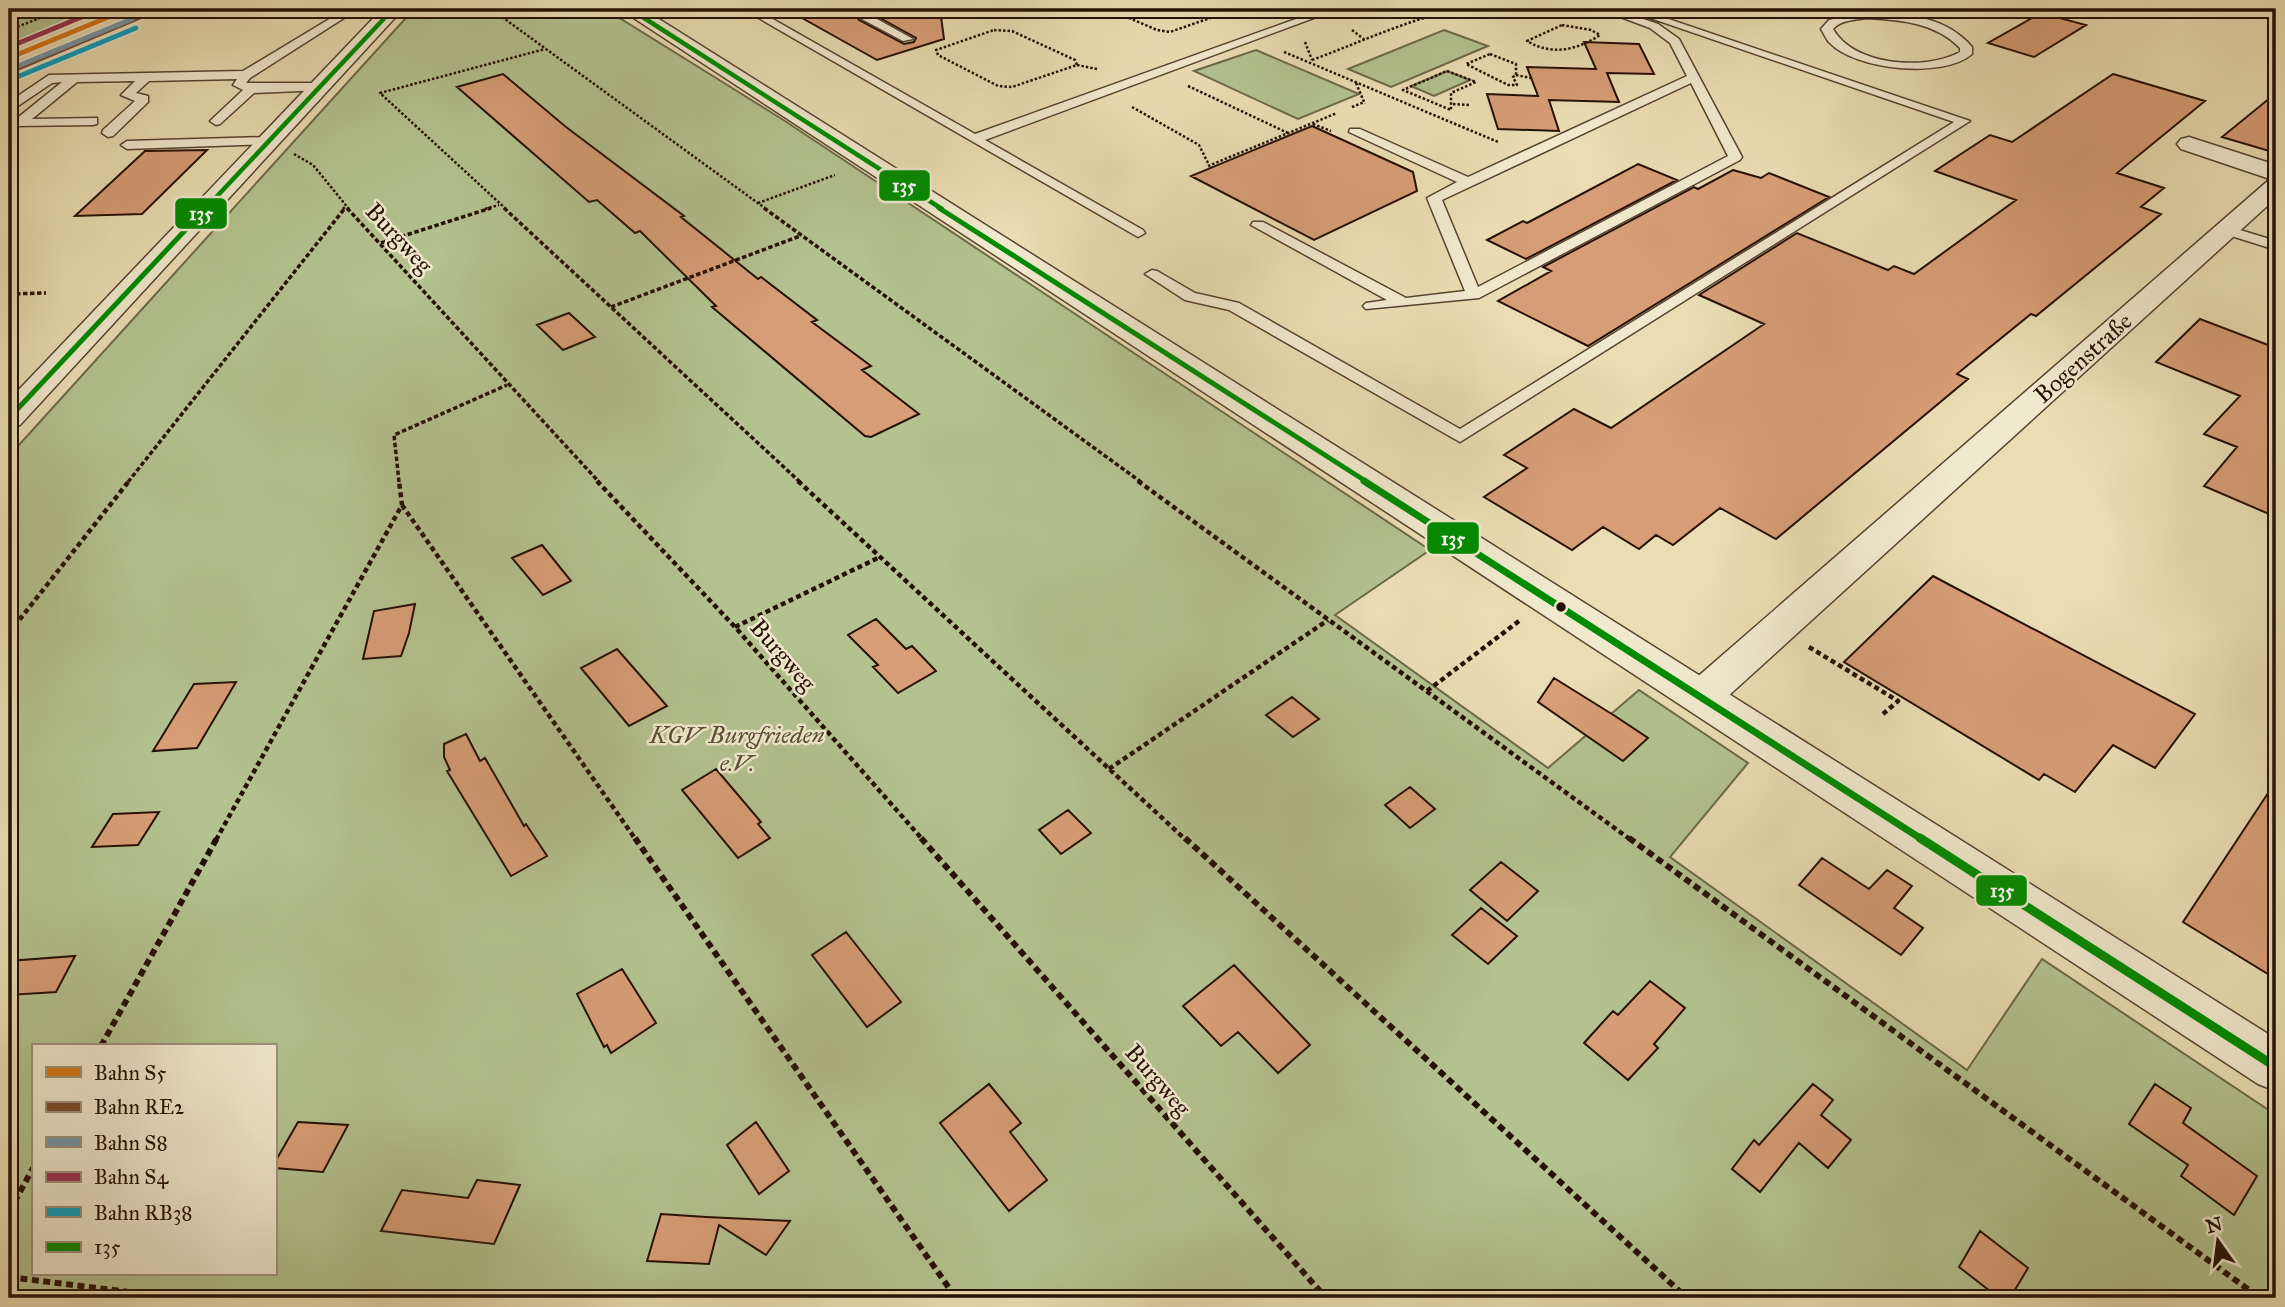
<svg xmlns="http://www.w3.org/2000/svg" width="2285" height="1307" font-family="'IM FELL Great Primer',serif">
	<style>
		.green { fill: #b3c28f; stroke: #6c694a; stroke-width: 2; fill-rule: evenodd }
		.building { fill: #d79d76; stroke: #251005; stroke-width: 2 }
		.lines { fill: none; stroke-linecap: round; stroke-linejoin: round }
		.service-casing { stroke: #564330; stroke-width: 3 }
		.minor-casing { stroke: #564330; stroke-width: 3 }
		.tertiary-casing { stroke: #564330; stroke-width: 3 }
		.path-far3 { stroke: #251005; stroke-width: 2.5; stroke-dasharray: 2.5 2; stroke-linecap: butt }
		.path-far2 { stroke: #251005; stroke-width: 3.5; stroke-dasharray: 4.5 2.5; stroke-linecap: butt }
		.path-far1 { stroke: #251005; stroke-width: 4.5; stroke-dasharray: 5 3.5; stroke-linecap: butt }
		.path { stroke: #251005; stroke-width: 6; stroke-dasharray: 7 4.5; stroke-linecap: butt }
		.service { fill: #f1e9ce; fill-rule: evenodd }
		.minor { fill: #f1e9ce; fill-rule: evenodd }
		.tertiary { fill: #f1e9ce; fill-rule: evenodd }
		.bus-1-far3-casing { stroke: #f1e9ce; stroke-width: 7 }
		.bus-1-far2-casing { stroke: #f1e9ce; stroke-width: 10 }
		.bus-1-far1-casing { stroke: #f1e9ce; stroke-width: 12 }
		.bus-1-casing { stroke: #f1e9ce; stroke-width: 14 }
		.bus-1-far3 { stroke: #008b00; stroke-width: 4.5 }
		.bus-1-far2 { stroke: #008b00; stroke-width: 5 }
		.bus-1-far1 { stroke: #008b00; stroke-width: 7 }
		.bus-1 { stroke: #008b00; stroke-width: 9 }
		.rail-1-casing { stroke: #f1e9ce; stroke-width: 8 }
		.rail-2-casing { stroke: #f1e9ce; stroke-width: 8 }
		.rail-3-casing { stroke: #f1e9ce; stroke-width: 8 }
		.rail-4-casing { stroke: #f1e9ce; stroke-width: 8 }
		.rail-5-casing { stroke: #f1e9ce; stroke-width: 8 }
		.rail-1 { stroke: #d87815; stroke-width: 5 }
		.rail-2 { stroke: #7a4b2a; stroke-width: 5 }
		.rail-3 { stroke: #7499af; stroke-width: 5 }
		.rail-4 { stroke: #972f50; stroke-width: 5 }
		.rail-5 { stroke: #02a1c4; stroke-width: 5 }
		.bus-dot { fill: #251005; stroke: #f1e9ce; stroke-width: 2.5 }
		.labels { text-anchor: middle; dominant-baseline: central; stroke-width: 5; stroke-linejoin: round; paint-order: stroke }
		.street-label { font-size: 24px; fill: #251005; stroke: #f1e9ce }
		.park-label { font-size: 24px; font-style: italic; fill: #574e35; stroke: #f1e9ce }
		.line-badge { stroke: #f1e9ce; stroke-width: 2.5 }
		.badge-label { font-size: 19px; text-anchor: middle; font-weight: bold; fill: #fff }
	</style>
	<rect width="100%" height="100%" fill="#eaddb3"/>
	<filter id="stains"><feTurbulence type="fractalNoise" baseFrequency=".00286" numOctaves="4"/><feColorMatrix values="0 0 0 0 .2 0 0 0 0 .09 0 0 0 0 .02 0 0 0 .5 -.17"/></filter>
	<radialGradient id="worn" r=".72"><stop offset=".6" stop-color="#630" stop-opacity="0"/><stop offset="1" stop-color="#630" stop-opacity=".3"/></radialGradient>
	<path class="green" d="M 9,9 L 97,9 L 9,44 Z
		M 414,9 L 605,9 L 785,121 L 1430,550 L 1335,615 L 1548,768 L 1639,690 L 1748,763 L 1670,857 L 1967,1070 L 2042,959 L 2276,1115 L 2276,1298 L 9,1298 L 9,456 ZM 33,1046 L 275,1046 L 275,1274 L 33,1274 Z
		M 1444,30 L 1488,46 L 1391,87 L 1348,69 Z
		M 1256,50 L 1359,94 L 1298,119 L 1194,71 Z
		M 1447,71 L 1470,80 L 1434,96 L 1411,86 Z"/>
	<path class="building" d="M 786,9 L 856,9 L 853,13 L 859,20 L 904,44 L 914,42 L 916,38 L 871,13 L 872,9 L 940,9 L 944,39 L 877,60 Z
		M 2041,13 L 2086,25 L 2034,57 L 1988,43 Z
		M 1584,42 L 1639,44 L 1654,74 L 1607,73 L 1619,102 L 1549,100 L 1559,131 L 1498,129 L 1487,94 L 1538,96 L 1527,67 L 1596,69 Z
		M 503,74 L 566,127 L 684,216 L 681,217 L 758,279 L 761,277 L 817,320 L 812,322 L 871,366 L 862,370 L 919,414 L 871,437 L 865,436 L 712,307 L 716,306 L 640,231 L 635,233 L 597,200 L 589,202 L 457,87 Z
		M 2113,74 L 2205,101 L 2117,173 L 2164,188 L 2141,207 L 2161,214 L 2036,316 L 2031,314 L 1957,374 L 1968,379 L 1776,539 L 1720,508 L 1673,545 L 1656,535 L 1639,549 L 1603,527 L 1572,550 L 1484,497 L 1527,468 L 1504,455 L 1574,409 L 1611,428 L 1764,324 L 1699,295 L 1797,233 L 1888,270 L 1894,266 L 1914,274 L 2016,200 L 1935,171 L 1990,135 L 2012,142 Z
		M 2276,93 L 2276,153 L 2222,137 Z
		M 1312,126 L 1413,172 L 1417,191 L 1314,240 L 1191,176 Z
		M 207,150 L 142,214 L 75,216 L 145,151 Z
		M 1638,164 L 1677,180 L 1526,259 L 1487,240 L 1523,221 L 1527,223 Z
		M 1733,170 L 1761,178 L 1769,173 L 1829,197 L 1588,346 L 1498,301 L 1551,271 L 1543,267 L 1694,187 L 1698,189 Z
		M 569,313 L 595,337 L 563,350 L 537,325 Z
		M 2200,319 L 2276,348 L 2276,517 L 2204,486 L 2237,447 L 2204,434 L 2240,396 L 2156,362 Z
		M 542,545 L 571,581 L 543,595 L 512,558 Z
		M 1933,576 L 1948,584 L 2195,714 L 2155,768 L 2113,745 L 2075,792 L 2044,774 L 2039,780 L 1844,662 Z
		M 415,604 L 409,633 L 401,656 L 363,659 L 374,611 Z
		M 876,619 L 906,649 L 912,646 L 936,671 L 898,693 L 873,667 L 878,665 L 848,635 Z
		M 617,649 L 667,706 L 629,726 L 581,668 Z
		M 1554,678 L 1615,716 L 1648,738 L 1623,761 L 1538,702 Z
		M 236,682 L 197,748 L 153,751 L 194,684 Z
		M 1292,697 L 1319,719 L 1293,737 L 1266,715 Z
		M 466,734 L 480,761 L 485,758 L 524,826 L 526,824 L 547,856 L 511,876 L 447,771 L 450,770 L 444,757 L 444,744 Z
		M 716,769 L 761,822 L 758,824 L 770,838 L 738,858 L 682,790 Z
		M 2276,781 L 2276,979 L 2183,922 Z
		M 1410,787 L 1435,809 L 1410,828 L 1385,805 Z
		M 1068,810 L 1091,833 L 1061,854 L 1039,830 Z
		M 159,812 L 138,845 L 92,847 L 113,814 Z
		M 1822,858 L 1869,889 L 1887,870 L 1912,886 L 1894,908 L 1923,928 L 1901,955 L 1799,885 Z
		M 1501,862 L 1538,891 L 1507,921 L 1470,890 Z
		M 1481,908 L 1517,936 L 1488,964 L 1452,935 Z
		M 846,932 L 901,1002 L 867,1027 L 812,955 Z
		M 75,956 L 56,992 L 9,995 L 9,961 Z
		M 1234,965 L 1310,1045 L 1278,1073 L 1238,1032 L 1221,1046 L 1183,1006 Z
		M 622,969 L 656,1023 L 611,1053 L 607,1045 L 604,1047 L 577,994 Z
		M 1650,981 L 1685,1008 L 1654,1044 L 1658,1048 L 1628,1080 L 1584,1043 L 1613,1011 L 1618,1015 Z
		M 989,1084 L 1021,1123 L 1010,1132 L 1047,1180 L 1009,1211 L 940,1123 Z
		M 1813,1084 L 1833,1100 L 1821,1115 L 1851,1140 L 1828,1168 L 1799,1143 L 1760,1192 L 1732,1169 L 1754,1140 L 1759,1145 Z
		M 2155,1084 L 2191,1108 L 2183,1123 L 2257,1176 L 2234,1215 L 2181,1176 L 2188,1165 L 2129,1124 Z
		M 298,1122 L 348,1125 L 323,1172 L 275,1168 L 275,1162 Z
		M 756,1122 L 789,1171 L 759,1194 L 727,1145 Z
		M 477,1180 L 520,1185 L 494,1244 L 381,1231 L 402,1190 L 468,1198 Z
		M 661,1214 L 706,1217 L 790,1221 L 766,1255 L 719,1225 L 709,1264 L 647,1261 Z
		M 1980,1231 L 2028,1268 L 2010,1298 L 1999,1298 L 1959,1267 Z"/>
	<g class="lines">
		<g class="service-casing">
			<path id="service" d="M 346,9 L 358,9 L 250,78 L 246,83 L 319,83 L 325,87 L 323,90 L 254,93 L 220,124 L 216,125 L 210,121 L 243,90 L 233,85 L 237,79 L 149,81 L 136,93 L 148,96 L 148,102 L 113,136 L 108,137 L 102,133 L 103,130 L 135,101 L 121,95 L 135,81 L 77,82 L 32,119 L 97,118 L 97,124 L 93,125 L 15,126 L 15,120 L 62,82 L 52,83 L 9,112 L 9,102 L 49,75 L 243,71 Z
				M 743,9 L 755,9 L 975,134 L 1324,9 L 1338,9 L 985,140 L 1143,230 L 1145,233 L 1138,237 Z
				M 859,9 L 870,9 L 868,14 L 913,39 L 903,41 L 860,18 L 856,13 Z
				M 1599,9 L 1614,9 L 1658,24 L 1679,39 L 1742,157 L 1740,160 L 1479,298 L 1366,309 L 1363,306 L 1366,303 L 1387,300 L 1251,225 L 1253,222 L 1263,222 L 1406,298 L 1465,291 L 1427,198 L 1457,182 L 1349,132 L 1350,129 L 1360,129 L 1468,177 L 1687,76 L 1670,43 L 1650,28 ZM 1691,83 L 1728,156 L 1478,287 L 1442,200 Z
				M 1624,9 L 1639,9 L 1970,121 L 1460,442 L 1229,310 L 1185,300 L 1145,274 L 1152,270 L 1157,271 L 1195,293 L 1239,303 L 1460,429 L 1954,122 Z
				M 1866,12 C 1904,13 1946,16 1972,47 L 1972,54 C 1944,79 1855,70 1830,43 C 1826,40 1824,33 1821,29 L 1829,20 ZM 1866,18 C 1900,20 1935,22 1960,48 L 1960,52 C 1925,71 1854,66 1833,29 C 1841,20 1854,20 1866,18 Z
				M 269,137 L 275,141 L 274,144 L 127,149 L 121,145 L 127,141 Z
				M 2227,226 L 2276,241 L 2276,250 L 2222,233 L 2220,230 Z"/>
		</g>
		<g class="minor-casing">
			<path id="minor" d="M 2189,137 L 2276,165 L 2276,198 L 1715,708 L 1701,712 L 1687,708 L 1681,697 L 1687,686 L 2270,179 L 2181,149 L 2177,144 L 2181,139 Z"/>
		</g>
		<g class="tertiary-casing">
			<path id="tertiary" d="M 382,9 L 403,9 L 20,425 L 9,427 L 9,400 Z
				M 620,9 L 643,9 L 2276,1039 L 2276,1091 L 2258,1084 Z"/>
		</g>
		<path class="path-far3" d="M 491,9 L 766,209
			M 1108,9 L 1157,30 L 1170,32 L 1233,10 L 1231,9
			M 1562,25 L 1591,30 L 1600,35 C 1577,50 1552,56 1527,41 Z
			M 9,30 L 63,9
			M 994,30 L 1012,31 L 1075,60 L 1077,65 L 1012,87 L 998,86 L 938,55 L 936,50 Z
			M 1352,30 L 1366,41
			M 1305,42 L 1312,60
			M 1284,52 L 1498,142
			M 1490,54 L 1516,64 L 1516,75 L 1513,77 L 1517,85 L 1508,85 L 1466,64 Z
			M 1312,60 C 1350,46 1385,30 1424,18 L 1422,14 L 1407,9
			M 1077,65 L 1097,69
			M 1447,71 L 1476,82 L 1451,93 L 1451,110 L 1403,90 Z
			M 1516,75 L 1531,78
			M 1356,83 L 1365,104
			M 1188,86 L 1288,133
			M 1453,104 L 1469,105
			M 1132,107 L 1199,145 L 1210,167
			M 1352,107 L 1364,102
			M 1313,124 L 1331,131
			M 294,154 L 313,165 L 349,209
			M 1208,166 L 1337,113
			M 758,203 L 835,175
			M 343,209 L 346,206
			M 485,209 L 499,205
			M 506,209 L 380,93 L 545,49"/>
		<path class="path-far2" d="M 347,208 L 599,482
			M 504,208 L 800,482
			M 764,208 L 1141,482
			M 381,243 L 491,208
			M 9,294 L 46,293
			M 611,307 L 800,236
			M 128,482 L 345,208
			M 399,482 L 394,435 L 507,385"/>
		<path class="path-far1" d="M 597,481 L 735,627 L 923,840
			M 798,481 L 1186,840
			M 1138,481 L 1631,840
			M 402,505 L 636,840
			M 735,627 L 880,557
			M 9,633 L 129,481
			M 1809,647 L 1898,701 L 1883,714
			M 1427,691 L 1519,621
			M 1109,769 L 1328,620
			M 216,840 L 402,505 L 399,481"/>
		<path class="path" d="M 635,838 L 956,1298
			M 921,838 L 1326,1298
			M 1185,838 L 1687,1298
			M 1629,838 L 2260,1298
			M 101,1046 L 217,838
			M 9,1212 L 33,1168
			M 9,1277 L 177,1298"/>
		<use href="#service" class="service"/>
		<use href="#minor" class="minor"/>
		<use href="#tertiary" class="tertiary"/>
		<g class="bus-1-far3-casing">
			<path id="bus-1-far3" d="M 630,9 L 942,209
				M 205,209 L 393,9"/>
		</g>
		<g class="bus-1-far2-casing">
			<path id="bus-1-far2" d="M 939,208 L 1367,482
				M 9,418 L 206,208"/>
		</g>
		<g class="bus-1-far1-casing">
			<path id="bus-1-far1" d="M 1364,481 L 1923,840"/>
		</g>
		<g class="bus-1-casing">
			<path id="bus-1" d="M 1920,838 L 2276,1067"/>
		</g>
		<use href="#bus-1-far3" class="bus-1-far3"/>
		<use href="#bus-1-far2" class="bus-1-far2"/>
		<use href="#bus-1-far1" class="bus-1-far1"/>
		<use href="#bus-1" class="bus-1"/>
		<g class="rail-1-casing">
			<path id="rail-1" d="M 9,58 L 128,9"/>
		</g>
		<g class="rail-2-casing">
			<path id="rail-2" d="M 9,72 L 159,9"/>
		</g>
		<g class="rail-3-casing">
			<path id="rail-3" d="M 13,68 L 132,19"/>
		</g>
		<g class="rail-4-casing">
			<path id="rail-4" d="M 9,47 L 101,9"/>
		</g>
		<g class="rail-5-casing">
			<path id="rail-5" d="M 17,77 L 136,28"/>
		</g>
		<use href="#rail-1" class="rail-1"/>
		<use href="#rail-2" class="rail-2"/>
		<use href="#rail-3" class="rail-3"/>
		<use href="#rail-4" class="rail-4"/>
		<use href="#rail-5" class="rail-5"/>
	</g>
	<circle class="bus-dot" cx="1561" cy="607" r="6"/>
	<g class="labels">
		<g class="street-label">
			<text transform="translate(399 238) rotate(47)">Burgweg</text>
			<text transform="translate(2083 358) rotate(-42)">Bogenstraße</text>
			<text transform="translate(783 655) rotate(49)">Burgweg</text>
			<text transform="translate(1158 1080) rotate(49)">Burgweg</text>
		</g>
		<g class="park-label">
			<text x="737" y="735">KGV Burgfrieden<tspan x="737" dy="28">e.V.</tspan></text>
		</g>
	</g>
	<g class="line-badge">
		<rect x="878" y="169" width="53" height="33" rx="7" fill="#008b00"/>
		<rect x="174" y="197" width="54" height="33" rx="7" fill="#008b00"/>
		<rect x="1426" y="521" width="54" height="34" rx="7" fill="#008b00"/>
		<rect x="1975" y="874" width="53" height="33" rx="7" fill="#008b00"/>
	</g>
	<g class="badge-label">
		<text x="904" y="192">135</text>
		<text x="201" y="220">135</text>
		<text x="1453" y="545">135</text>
		<text x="2002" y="897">135</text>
	</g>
	<rect width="2285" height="1307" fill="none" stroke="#eaddb3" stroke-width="35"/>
	<rect x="10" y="10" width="2264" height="1286" fill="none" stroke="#251005" stroke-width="3.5"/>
	<rect x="18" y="18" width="2250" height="1272" fill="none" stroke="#251005" stroke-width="2"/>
	<rect x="32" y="1044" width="245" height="231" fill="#f1e9ce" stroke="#9f927e" stroke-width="2"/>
	<rect x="46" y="1067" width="35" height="10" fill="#d87815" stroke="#9f927e" stroke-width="2"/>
	<text x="94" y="1080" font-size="21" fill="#251005">Bahn S5</text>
	<rect x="46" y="1102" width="35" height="10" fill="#7a4b2a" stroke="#9f927e" stroke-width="2"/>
	<text x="94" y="1114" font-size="21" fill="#251005">Bahn RE2</text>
	<rect x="46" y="1137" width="35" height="10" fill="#7499af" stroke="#9f927e" stroke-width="2"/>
	<text x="94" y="1150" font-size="21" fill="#251005">Bahn S8</text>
	<rect x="46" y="1172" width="35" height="10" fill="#972f50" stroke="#9f927e" stroke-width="2"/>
	<text x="94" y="1184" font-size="21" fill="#251005">Bahn S4</text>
	<rect x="46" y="1207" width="35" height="10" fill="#02a1c4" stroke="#9f927e" stroke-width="2"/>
	<text x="94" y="1220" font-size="21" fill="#251005">Bahn RB38</text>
	<rect x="46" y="1242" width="35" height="10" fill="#008b00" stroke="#9f927e" stroke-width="2"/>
	<text x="94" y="1254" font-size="21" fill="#251005">135</text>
	<g transform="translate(2218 1241) rotate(346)" stroke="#f1e9ce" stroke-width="5" paint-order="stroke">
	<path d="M0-5L12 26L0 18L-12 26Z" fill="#251005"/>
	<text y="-10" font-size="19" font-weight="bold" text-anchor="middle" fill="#251005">N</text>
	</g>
	<rect width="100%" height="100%" filter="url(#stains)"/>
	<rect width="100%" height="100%" fill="url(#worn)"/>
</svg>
